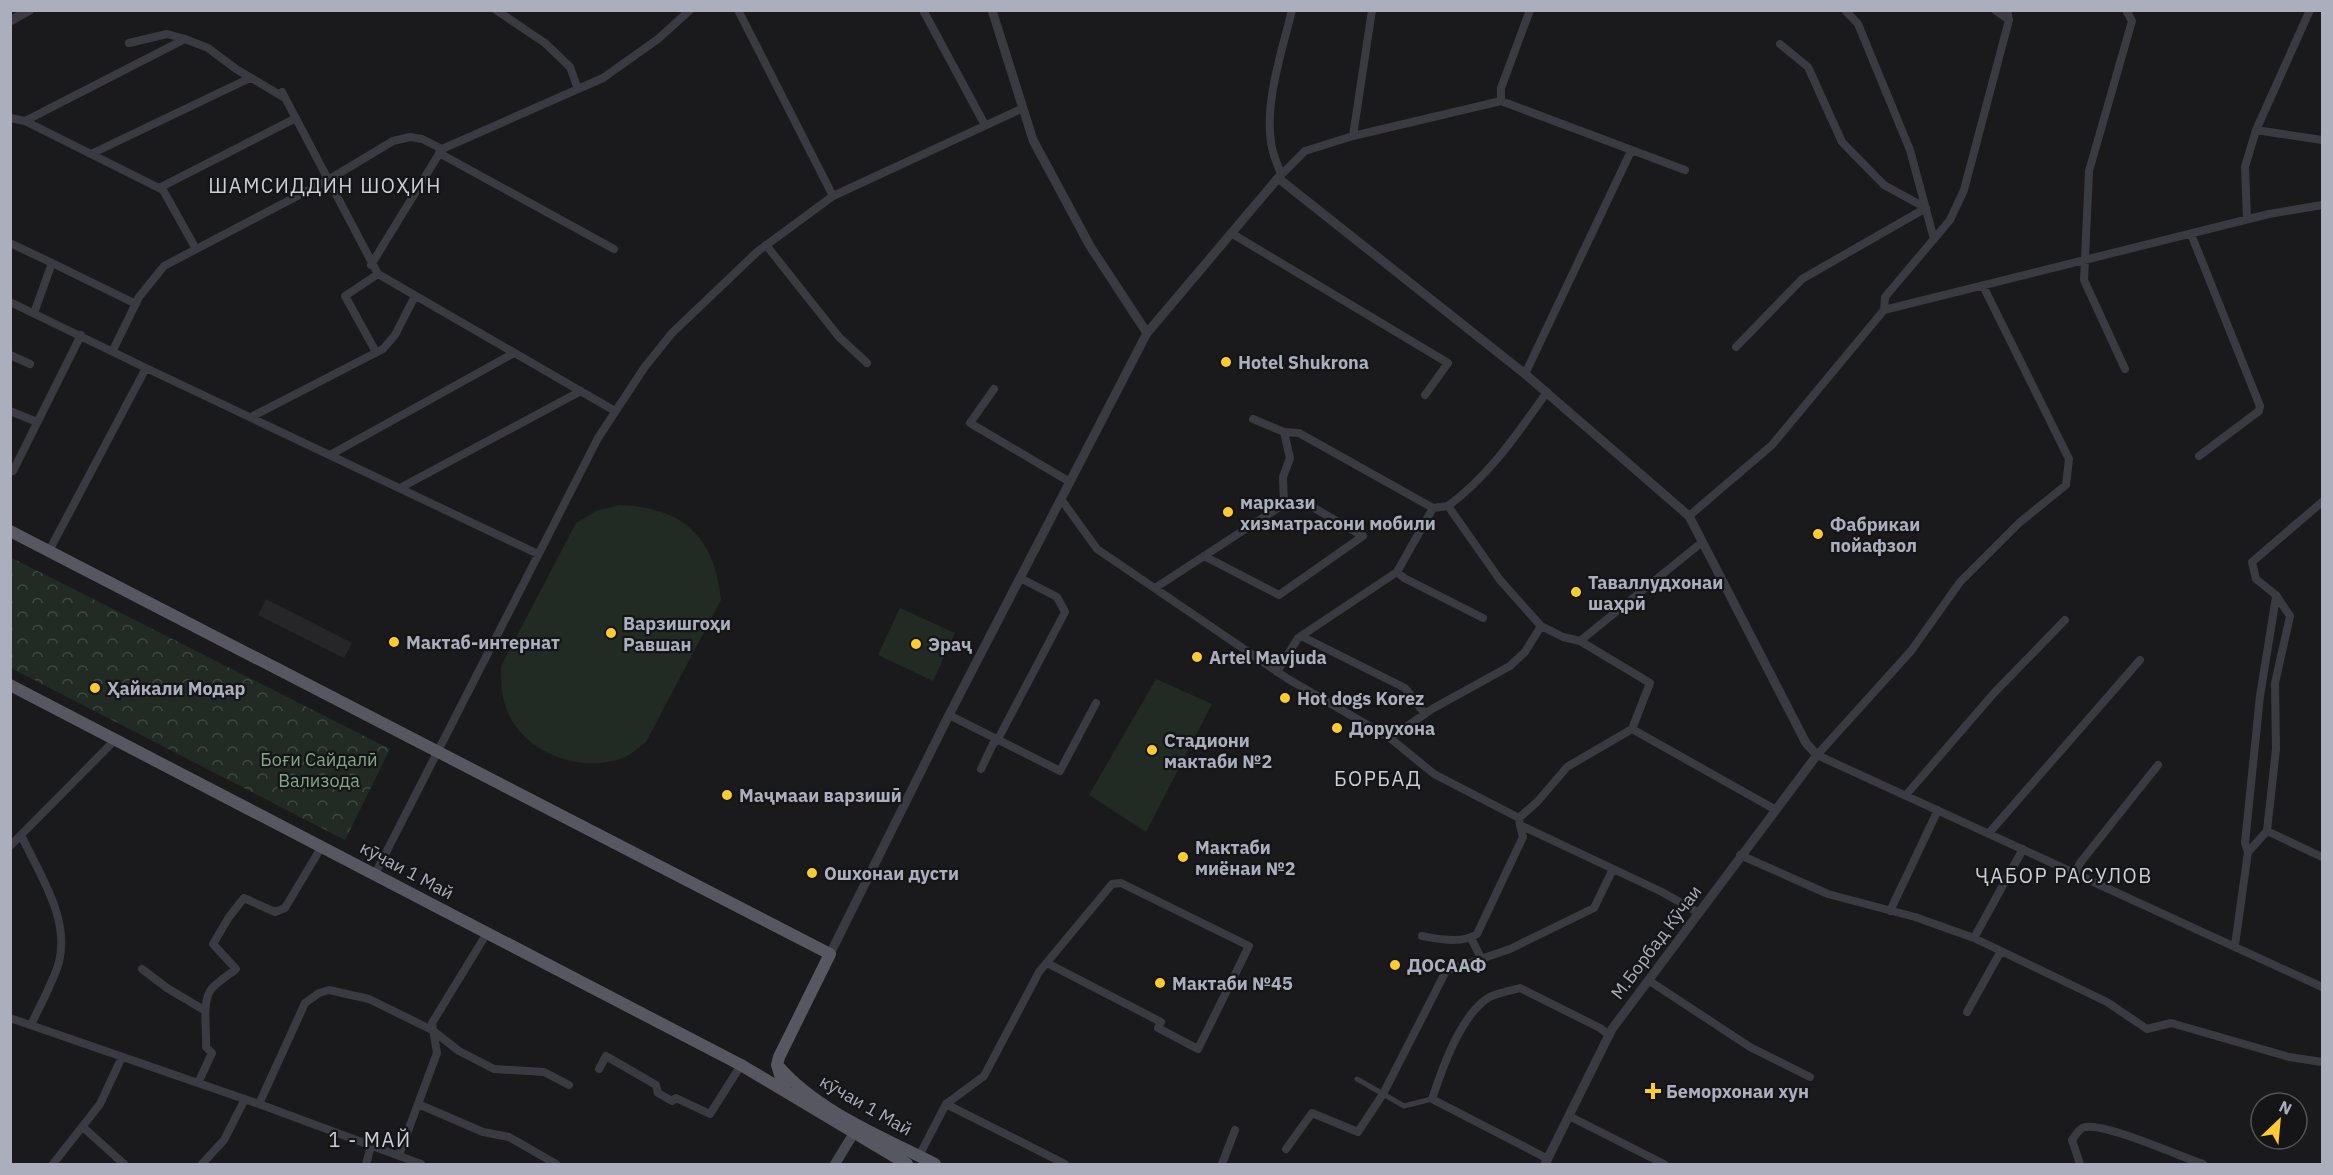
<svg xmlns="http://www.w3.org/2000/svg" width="2333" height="1175" font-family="'IBM Plex Sans',sans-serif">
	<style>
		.built { fill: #262629 }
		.park { fill: url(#park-crowns) }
		.garden { fill: #212b23 }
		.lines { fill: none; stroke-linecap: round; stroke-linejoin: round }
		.pedestrian { stroke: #3a3b42; stroke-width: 5 }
		.minor { stroke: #3a3b42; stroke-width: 8 }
		.tertiary { stroke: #3a3b42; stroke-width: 9 }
		.secondary { stroke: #484a52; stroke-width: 10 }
		.primary { stroke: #565761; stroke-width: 12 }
		.poi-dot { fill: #fecc30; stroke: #151517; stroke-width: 2 }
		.labels { text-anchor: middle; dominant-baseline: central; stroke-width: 4.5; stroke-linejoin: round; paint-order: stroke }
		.poi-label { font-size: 18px; font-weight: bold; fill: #abafbd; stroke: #151517; text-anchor: start }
		.park-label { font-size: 18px; fill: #81a988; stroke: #151517 }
		.street-label { font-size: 18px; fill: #abafbd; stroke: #151517 }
		.neighbourhood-label { font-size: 20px; letter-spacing: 1.5px; fill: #cdcfd8; stroke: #151517 }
	</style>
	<defs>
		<pattern id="park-crowns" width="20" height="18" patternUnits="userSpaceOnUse" patternTransform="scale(1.5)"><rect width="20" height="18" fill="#212b23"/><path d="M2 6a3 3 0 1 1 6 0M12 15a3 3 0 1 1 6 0" fill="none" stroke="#3f4741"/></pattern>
	</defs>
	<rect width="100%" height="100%" fill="#1a1a1c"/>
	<path class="built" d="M 266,599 L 352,643 L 344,658 L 258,615 Z"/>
	<path class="park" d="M 10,557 L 390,749 L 345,840 L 11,668 Z"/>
	<path class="garden" d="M 619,505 C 682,507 715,536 721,600 L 646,742 C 639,747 631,755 623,758 C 583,773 528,755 509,715 C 501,698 501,683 501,666 L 576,523 L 596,511 Z
		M 900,608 L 955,633 L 933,681 L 878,655 Z
		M 1156,679 L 1212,704 L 1146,832 L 1089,795 Z"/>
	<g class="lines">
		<path class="pedestrian" d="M 1357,1079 L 1404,1106 L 1432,1099"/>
		<path class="minor" d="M 496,10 L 545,43 L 570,67 L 578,89
			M 738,10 L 833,196
			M 923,10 L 985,125
			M 1845,10 L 1858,24 L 1910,150 L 1934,239
			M 1995,10 L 2009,20
			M 129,43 L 167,34 L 185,39 L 208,48 L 236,69 L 285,98
			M 1780,44 L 1808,67 L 1842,142 L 1884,185 L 1926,208
			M 282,92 L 378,274 L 615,411
			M 1501,101 L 1501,88 L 1530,10
			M 10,118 L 25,121 L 163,190 L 196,249
			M 25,121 L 185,39
			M 2256,130 L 2322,140
			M 1353,136 L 1372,10
			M 439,153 L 614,249
			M 91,154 L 250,78
			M 1281,174 C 1278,166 1274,157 1272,148 C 1263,106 1282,51 1292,10
			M 1278,178 L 1305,151 L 1353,136 L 1501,101 L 1685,170
			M 159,188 L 296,118
			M 2247,219 L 2245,167 L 2256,130 L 2310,10
			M 1231,233 L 1448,363 L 1425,395
			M 2191,234 L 2260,406 L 2259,411 L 2199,456
			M 10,243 L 52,263
			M 766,245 L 839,337 L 867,363
			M 371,265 L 442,149 L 603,78 L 658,39 L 690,10
			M 1983,286 L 2069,459 L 2066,485 L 2019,523 L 1960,582 L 1911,651 L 1817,755 L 2322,987
			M 10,302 L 146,368
			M 1884,310 L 1885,297 L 1950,220 L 1964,190 L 2009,20 L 2007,10
			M 34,313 L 52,263 L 136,304
			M 1736,347 L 1802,279 L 1926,208
			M 113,350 L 139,297 L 164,266 L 328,180 L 393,141 L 410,137 L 422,139 L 442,149
			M 376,352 L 345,296 L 378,274
			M 10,355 L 30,364
			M 2125,369 L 2084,280 L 2089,171 L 2132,21 L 2126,10
			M 1525,374 L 1631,151
			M 994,389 L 970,423 L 1070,482
			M 1547,392 C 1517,434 1490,475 1448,506 L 1500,580 L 1541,626 L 1563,637 L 1580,641 L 1650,683 L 1632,729 L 1776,810
			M 10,411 L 37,422
			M 251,417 L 383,349 L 395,335 L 415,296
			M 1253,419 L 1284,432 L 1299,433 L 1433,508 L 1448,506
			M 330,455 L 514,353
			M 13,471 L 81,335
			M 400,488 L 581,391
			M 1061,499 L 1097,549 L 1288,679 L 1390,738 L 1434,774 L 1519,818 L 1520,825 L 1662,892 L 1699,913
			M 1689,516 L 1772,445 L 1884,310 L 2269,214 L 2322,205
			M 49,551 L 146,368 L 538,554
			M 1204,556 L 1279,595 L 1363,536 L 1307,504 L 1284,504
			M 1397,572 L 1404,578 L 1483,618
			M 1155,588 L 1284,504 L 1283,477 L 1290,458 L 1284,432
			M 1301,636 L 1405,688 L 1425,714
			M 1580,641 L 1701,543
			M 1277,672 L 1298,638 L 1397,572 L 1433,508
			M 949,715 L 1060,771 L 1096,703
			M 1390,738 L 1432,709 L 1510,666 L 1525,652 L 1541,626
			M 997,741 L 1065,612 L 1057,597 L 1020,578
			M 981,769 L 995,740
			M 1906,795 L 1994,693 L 2065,620
			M 1519,818 L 1538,801 L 1567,767 L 1632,729
			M 2267,831 L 2322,857
			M 1989,833 L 2140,660
			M 22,837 C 40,875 70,919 59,962 C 53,983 40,1005 31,1025
			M 10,846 L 116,739
			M 2248,852 L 2267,831 L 2276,749 L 2275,683 L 2290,616 L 2276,595 L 2256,579 L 2252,562 L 2322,502
			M 1740,855 L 1828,894 L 1915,917 L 1974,938 L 2107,1002 L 2147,1029 L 2171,1023 L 2289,1057 L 2322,1062
			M 2075,873 L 2080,863 L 2158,765
			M 375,874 L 598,438 L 644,368 L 672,333 L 757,252 L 833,196 L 1023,108
			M 1890,911 L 1938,810
			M 1422,936 C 1439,939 1462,944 1477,934 L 1523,837 L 1520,825
			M 1471,938 L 1482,960
			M 1974,938 L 2023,849
			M 2235,945 L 2248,852 L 2245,843 L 2260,696 L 2276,597
			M 142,969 L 167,988 L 204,1010
			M 1648,980 L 1750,1047 L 1810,1077
			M 1967,1012 L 2001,951
			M 10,1018 L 259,1104 L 421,1164
			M 599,1069 L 606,1056 L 656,1085 L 658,1093 L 672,1101 L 676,1098 L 710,1114 L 741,1065
			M 198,1083 L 212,1053 L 206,1047 C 207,1031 202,1004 210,991 C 215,983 229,975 236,969 L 213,944 L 229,917 L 244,898 L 275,912 L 285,908 L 322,846
			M 259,1104 L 305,1003 L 319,993 L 329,990 L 369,999 L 432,1030 L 459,1051 L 494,1069 L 544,1072 L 569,1085
			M 418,1104 L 483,1132 L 509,1137 L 556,1164
			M 946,1104 L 1065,1164
			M 1569,1116 L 1664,1164
			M 84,1128 L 124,1164
			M 1286,1149 L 1312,1113 L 1358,1132 L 1383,1094 L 1446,971 L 1510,949 L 1594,908 L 1613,869
			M 399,1155 L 437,1053 L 432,1023 L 487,933
			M 919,1156 L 946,1104 L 984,1076 L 1039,972 L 1112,884 L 1121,883 L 1249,946 L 1198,1049 L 1158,1028 L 1161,1022 L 1047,963
			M 1548,1159 L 1432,1099 C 1442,1069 1459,1020 1485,1000 C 1493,993 1510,991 1520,988 L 1600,1028 L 1609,1035
			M 53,1164 L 100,1104 L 122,1057
			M 202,1164 L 224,1140 L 245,1099
			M 366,1164 L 371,1146
			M 1222,1164 L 1235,1130
			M 2080,1164 L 2072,1140 C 2076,1135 2078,1129 2085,1127 C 2106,1123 2179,1156 2203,1164"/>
		<path class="tertiary" d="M 10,21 L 30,10
			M 1147,333 L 1278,178 L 1525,374 L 1689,516 L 1806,743 L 1817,755 L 1612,1029 L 1545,1164
			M 830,954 L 949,715 L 1147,333 L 1090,246 L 1033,140 L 992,10"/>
		<path class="secondary" d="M 835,1164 L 857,1128"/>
		<path class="primary" d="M 10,531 L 830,954 L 779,1057 L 777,1065 L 785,1091
			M 10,685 L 741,1065 L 907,1164
			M 778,1066 C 818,1112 882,1137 935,1164"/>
	</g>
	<g class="poi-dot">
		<circle cx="1226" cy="362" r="6"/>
		<circle cx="1228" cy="512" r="6"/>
		<circle cx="1818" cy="534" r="6"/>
		<circle cx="1576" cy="592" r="6"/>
		<circle cx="611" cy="633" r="6"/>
		<circle cx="394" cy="642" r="6"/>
		<circle cx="916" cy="644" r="6"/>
		<circle cx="1197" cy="657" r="6"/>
		<circle cx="95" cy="688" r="6"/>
		<circle cx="1285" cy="698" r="6"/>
		<circle cx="1337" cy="728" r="6"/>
		<circle cx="1152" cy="750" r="6"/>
		<circle cx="727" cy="795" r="6"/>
		<circle cx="1183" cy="857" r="6"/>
		<circle cx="812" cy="873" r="6"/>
		<circle cx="1395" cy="965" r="6"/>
		<circle cx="1160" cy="983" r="6"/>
		<path d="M1650 1082h6v6h6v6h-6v6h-6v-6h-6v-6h6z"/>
	</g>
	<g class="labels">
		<g class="poi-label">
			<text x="1238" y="362">Hotel Shukrona</text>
			<text x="1240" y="502">маркази<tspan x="1240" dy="21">хизматрасони мобили</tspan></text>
			<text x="1830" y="524">Фабрикаи<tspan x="1830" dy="21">пойафзол</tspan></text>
			<text x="1588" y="582">Таваллудхонаи<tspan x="1588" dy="21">шаҳрӣ</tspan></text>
			<text x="623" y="623">Варзишгоҳи<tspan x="623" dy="21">Равшан</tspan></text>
			<text x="406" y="642">Мактаб-интернат</text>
			<text x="928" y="644">Эраҷ</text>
			<text x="1209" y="657">Artel Mavjuda</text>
			<text x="107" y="688">Ҳайкали Модар</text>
			<text x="1297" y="698">Hot dogs Korez</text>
			<text x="1349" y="728">Дорухона</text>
			<text x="1164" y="740">Стадиони<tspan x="1164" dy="21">мактаби №2</tspan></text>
			<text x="739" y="795">Маҷмааи варзишӣ</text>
			<text x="1195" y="847">Мактаби<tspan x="1195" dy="21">миёнаи №2</tspan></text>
			<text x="824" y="873">Ошхонаи дусти</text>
			<text x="1407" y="965">ДОСААФ</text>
			<text x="1172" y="983">Мактаби №45</text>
			<text x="1666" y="1091">Беморхонаи хун</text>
		</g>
		<g class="park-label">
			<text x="319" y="759">Боғи Сайдалӣ<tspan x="319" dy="21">Вализода</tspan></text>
		</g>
		<g class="street-label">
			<text transform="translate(407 870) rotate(28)">кӯчаи 1 Май</text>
			<text transform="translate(1656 942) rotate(-53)">М.Борбад Кӯчаи</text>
			<text transform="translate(866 1105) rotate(30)">кӯчаи 1 Май</text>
		</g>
		<g class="neighbourhood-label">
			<text x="325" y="185">ШАМСИДДИН ШОҲИН</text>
			<text x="1378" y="778">БОРБАД</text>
			<text x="2064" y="875">ҶАБОР РАСУЛОВ</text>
			<text x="370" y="1139">1 - МАЙ</text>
		</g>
	</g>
	<rect width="2333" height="1175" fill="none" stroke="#abafbd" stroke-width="24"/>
	<g transform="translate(2279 1121) rotate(26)"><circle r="28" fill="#151517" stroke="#515359" stroke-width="1.5"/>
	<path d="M0-4.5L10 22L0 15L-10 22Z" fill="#fecc30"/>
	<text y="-9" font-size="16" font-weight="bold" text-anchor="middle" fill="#abafbd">N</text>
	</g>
</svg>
